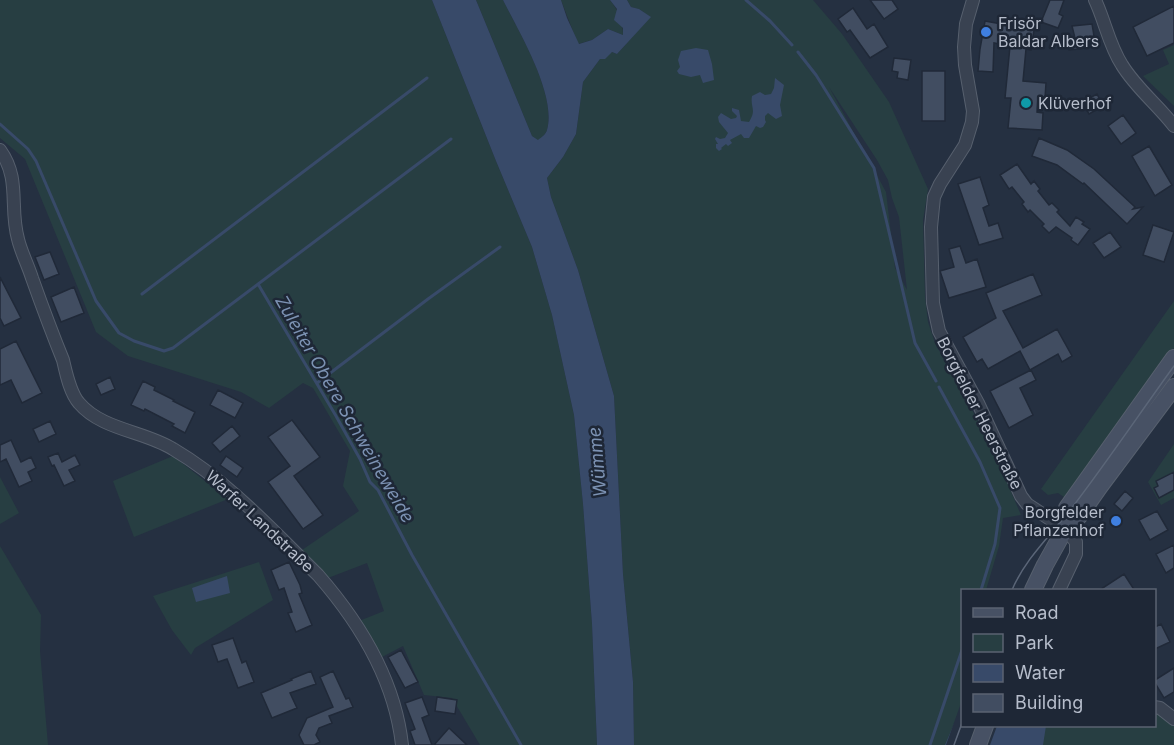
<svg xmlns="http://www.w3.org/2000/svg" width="1174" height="745" font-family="Inter,sans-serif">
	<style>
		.green { fill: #273e42; fill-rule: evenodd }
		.water { fill: #384a69 }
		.pier { fill: #253041 }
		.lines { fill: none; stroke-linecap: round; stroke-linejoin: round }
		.stream { stroke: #384a69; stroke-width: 3 }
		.building { fill: #414d61; stroke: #202938; stroke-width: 1.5 }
		.street-casing { stroke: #57606e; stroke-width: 14 }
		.secondary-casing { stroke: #57606e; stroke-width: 18 }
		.street { stroke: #394251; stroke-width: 12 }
		.secondary { stroke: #475164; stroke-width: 16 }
		.tram { stroke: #5b6678; stroke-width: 1.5 }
		.shop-dot { fill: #3f7fe0; stroke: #1e2736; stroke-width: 2 }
		.culture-dot { fill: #0f9aa8; stroke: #1e2736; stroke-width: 2 }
		.labels { text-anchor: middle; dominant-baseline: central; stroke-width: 5; stroke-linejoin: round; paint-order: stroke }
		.poi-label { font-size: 16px; fill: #b6bdcb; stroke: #1e2736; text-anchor: start }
		.street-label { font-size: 16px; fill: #b6bdcb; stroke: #1e2736 }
		.water-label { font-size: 18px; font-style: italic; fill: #7c92b3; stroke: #1e2736 }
	</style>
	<rect width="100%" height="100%" fill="#253041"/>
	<path class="green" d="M 0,0 L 432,0 L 496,161 L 532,247 L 552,315 L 574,415 L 583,504 L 592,624 L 597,745 L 480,745 L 452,698 L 424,695 L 403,646 L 382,657 L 359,621 L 384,611 L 367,563 L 328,578 L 302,550 L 359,511 L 343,486 L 350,451 L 313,388 L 303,383 L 269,408 L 241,392 L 128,356 L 96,332 L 25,159 L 0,138 Z
		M 476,0 L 503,0 C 519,32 557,95 547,130 C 546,134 542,137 539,141 L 532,136 Z
		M 561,0 L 610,0 C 618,10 623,22 623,35 L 608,29 L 592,40 L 578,44 Z
		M 627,0 L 813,0 L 842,34 L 889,102 L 928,189 L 923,220 L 925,297 L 928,322 L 935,343 L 989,441 L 1021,515 L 1003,518 L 999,546 L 986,590 L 962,590 L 962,726 L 1154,726 L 1155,713 L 1164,716 L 1174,723 L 1174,745 L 634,745 L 633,682 L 623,574 L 614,396 L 578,270 L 551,197 L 547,178 L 563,157 L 576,134 L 583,82 L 600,59 L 612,52 L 617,54 L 650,17 L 639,9 L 631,7 ZM 829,87 L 877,160 L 888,180 L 892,198 L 899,217 L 907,290 L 895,268 L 886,192 Z
		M 1174,45 L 1174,106 L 1143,76 L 1169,64 L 1163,50 Z
		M 1174,301 L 1174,348 L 1172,351 L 1067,499 L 1058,493 L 1048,495 L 1041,489 Z
		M 1174,444 L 1174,498 L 1161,505 L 1148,482 Z
		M 173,456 L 228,499 L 134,537 L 113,481 Z
		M 0,477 L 19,513 L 0,524 Z
		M 0,546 L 41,615 L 40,651 L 48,745 L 0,745 Z
		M 259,562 L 273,600 L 195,648 L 191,655 L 172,630 L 153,596 Z"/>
	<path class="water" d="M 432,0 L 476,0 L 532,136 L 538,140 C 542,137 546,134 547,130 C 557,95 519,32 503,0 L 561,0 L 567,18 L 579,44 L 592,40 L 608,29 L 623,35 L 623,28 L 614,20 L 617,9 L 610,0 L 627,0 L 631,7 L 639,9 L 651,17 L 617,54 L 612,52 L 605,59 L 600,59 L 583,82 L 576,134 L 563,157 L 547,178 L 551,197 L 578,270 L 614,396 L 623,574 L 633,682 L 634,745 L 597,745 L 592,624 L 583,504 L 574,415 L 552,315 L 532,247 L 496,161 Z
		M 696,48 L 708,50 L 712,64 L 714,80 L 703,83 L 700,75 L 691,77 L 679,74 L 677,71 L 680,67 L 678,60 L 681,51 Z
		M 775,78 L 784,85 L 780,105 L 782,116 L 776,119 L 768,113 L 765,116 L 765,120 L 766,122 L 763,127 L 760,128 L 756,126 L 749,138 L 744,138 L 741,134 L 730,140 L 732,143 L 728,146 L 726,144 L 721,148 L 722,149 L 719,151 L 716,148 L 716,144 L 718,144 L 715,139 L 716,137 L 720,139 L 725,138 L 728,133 L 719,122 L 718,117 L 721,113 L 731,119 L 736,118 L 737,116 L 732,111 L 732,108 L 739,110 L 741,121 L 749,122 C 757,109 750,108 752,96 L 760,92 L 765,95 L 771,94 L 774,88 Z
		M 227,576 L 230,593 L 196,602 L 192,588 Z
		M 962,705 L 962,726 L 1046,726 L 1043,745 L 945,745 Z"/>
	<path class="pier" d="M 962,702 L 962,726 L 997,726 L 990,745 L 946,745 L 961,703 Z"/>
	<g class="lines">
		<path class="stream" d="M 746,0 L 770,21 L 792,45
			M 798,52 L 816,75 L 874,168 L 915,343 L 936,381
			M 0,124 L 28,149 L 36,161 L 96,301 L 119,333 L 134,341 L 164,351 L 173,348 L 451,139
			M 258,284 L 336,416 L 360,459 L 370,482 L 378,490 L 412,555 L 521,745
			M 142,294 L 427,78
			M 317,383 L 428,299 L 500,247
			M 939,387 L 980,462 L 1000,508 L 995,544 L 981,590
			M 930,745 L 962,650"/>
	</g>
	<path class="building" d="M 870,0 L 892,0 L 898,9 L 884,19 Z
		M 1050,0 L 1064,0 L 1059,14 L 1063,16 L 1058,28 L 1041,22 Z
		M 1174,6 L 1174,43 L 1147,56 L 1133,27 Z
		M 853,8 L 867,29 L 874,24 L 888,47 L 870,58 L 850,30 L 847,32 L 838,19 Z
		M 985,21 L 1034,30 L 1031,50 L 1026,49 L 1023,81 L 1046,83 L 1045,98 L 1038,97 L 1037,112 L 1043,113 L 1042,130 L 1008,128 L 1011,98 L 1005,98 L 1010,46 L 994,43 L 993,72 L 978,71 L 980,49 Z
		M 1092,24 L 1094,36 L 1087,37 L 1088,48 L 1069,50 L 1067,39 L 1075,38 L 1072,26 Z
		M 894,58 L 911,60 L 908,80 L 897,78 L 898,72 L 892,71 Z
		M 922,71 L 945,71 L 945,121 L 922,121 Z
		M 1097,94 L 1103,106 L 1089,114 L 1082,102 Z
		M 1123,115 L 1136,133 L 1121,144 L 1108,126 Z
		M 1039,138 L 1067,150 L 1094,169 L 1135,207 L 1133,209 L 1143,207 L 1127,224 L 1084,183 L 1083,184 L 1057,165 L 1032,156 Z
		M 1149,146 L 1172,185 L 1155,196 L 1132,156 Z
		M 1017,164 L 1031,184 L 1034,181 L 1040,189 L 1038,191 L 1049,205 L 1052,203 L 1059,210 L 1057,212 L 1070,226 L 1076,217 L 1084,222 L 1082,224 L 1090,229 L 1078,245 L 1071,240 L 1072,238 L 1056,227 L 1049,233 L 1042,226 L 1044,224 L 1030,210 L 1028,212 L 1022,204 L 1024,202 L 1012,187 L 1009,189 L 1000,175 Z
		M 980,177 L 989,205 L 983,208 L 989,226 L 998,223 L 1003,238 L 979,245 L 958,184 Z
		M 1153,225 L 1174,232 L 1164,262 L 1143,255 Z
		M 1110,232 L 1121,247 L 1104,258 L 1093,243 Z
		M 960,246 L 966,263 L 977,259 L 986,287 L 949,298 L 940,271 L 954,267 L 949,249 Z
		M 50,252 L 59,274 L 44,280 L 35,257 Z
		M 1033,274 L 1042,295 L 1003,311 L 1023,348 L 1057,329 L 1072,356 L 1062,362 L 1058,354 L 1030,370 L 1020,351 L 988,369 L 982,359 L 977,362 L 963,337 L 996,318 L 986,293 Z
		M 0,277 L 21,318 L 4,326 L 0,318 Z
		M 74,287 L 84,313 L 61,322 L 51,297 Z
		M 16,341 L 42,393 L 22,403 L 11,380 L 0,385 L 0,349 Z
		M 1031,370 L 1036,380 L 1020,388 L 1033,415 L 1009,428 L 990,391 Z
		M 110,377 L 115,389 L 101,395 L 96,384 Z
		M 143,381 L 155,387 L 154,390 L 174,400 L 173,401 L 195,412 L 185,433 L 172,426 L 174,424 L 145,409 L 144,411 L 131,405 Z
		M 218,390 L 243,403 L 235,418 L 210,405 Z
		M 292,420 L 320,457 L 294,476 L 323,515 L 303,529 L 268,482 L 290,466 L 268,437 Z
		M 50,421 L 56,434 L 39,442 L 33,429 Z
		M 232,426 L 240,436 L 220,452 L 212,443 Z
		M 11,440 L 21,462 L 31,457 L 36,468 L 28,472 L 32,481 L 19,487 L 6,459 L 0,462 L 0,445 Z
		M 58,453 L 62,462 L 75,455 L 80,465 L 69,470 L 75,481 L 64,486 L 54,465 L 52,466 L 48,457 Z
		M 226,456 L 243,468 L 237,477 L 220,465 Z
		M 1174,472 L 1174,490 L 1159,498 L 1154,488 L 1158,486 L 1156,481 Z
		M 1125,491 L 1133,498 L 1122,511 L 1114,504 Z
		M 1157,511 L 1168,530 L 1150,540 L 1139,520 Z
		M 1174,545 L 1174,568 L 1166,573 L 1156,554 Z
		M 289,562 L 300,585 L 302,593 L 299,594 L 312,625 L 296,632 L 288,613 L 292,612 L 284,588 L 279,590 L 271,570 Z
		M 1124,574 L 1135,591 L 1098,591 Z
		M 1161,624 L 1170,642 L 1155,649 L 1155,627 Z
		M 233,638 L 242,663 L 246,661 L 254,682 L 238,688 L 227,659 L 218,662 L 212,645 Z
		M 401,650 L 418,682 L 405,688 L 388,657 Z
		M 1174,668 L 1174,692 L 1164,698 L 1155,683 L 1155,680 Z
		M 311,671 L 316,684 L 290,693 L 297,708 L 272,718 L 261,693 L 292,680 L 291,679 Z
		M 333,671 L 346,699 L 349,698 L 353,707 L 329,716 L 332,723 L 319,728 L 316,735 L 320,742 L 314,745 L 304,745 L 299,735 L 307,718 L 333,707 L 320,677 Z
		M 422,697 L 429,715 L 422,718 L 432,745 L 415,745 L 410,731 L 415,729 L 405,703 Z
		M 437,697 L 457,700 L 455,714 L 435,711 Z
		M 449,728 L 467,745 L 434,745 Z"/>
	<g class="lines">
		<g class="street-casing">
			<path id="street" d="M 973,0 L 966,24 L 964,47 L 965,65 L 973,111 L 972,122 L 965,145 L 940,184 L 934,197 L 931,227 L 933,303 L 939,331 L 978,403 L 1021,496 L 1027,504 L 1065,529 L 1076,542 L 1076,554 L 1059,590
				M 1095,0 C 1105,21 1109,45 1122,65 C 1136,88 1158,105 1174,126
				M 0,150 C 21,179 9,207 18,239 C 21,252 28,265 32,278 C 42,306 52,333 63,360 C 66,373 70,393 79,403 C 102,430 144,431 173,449 C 229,482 272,530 318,575 C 360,623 395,681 402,745
				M 1154,707 L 1160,708 L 1174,719"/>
		</g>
		<g class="secondary-casing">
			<path id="secondary" d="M 1065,529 L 1067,508 L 1174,358
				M 1033,590 L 1045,565 L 1065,529 L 1079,516 L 1100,486 L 1174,387
				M 978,745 L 985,726"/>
		</g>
		<use href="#street" class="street"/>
		<use href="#secondary" class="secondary"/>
		<path class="tram" d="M 1012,590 C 1025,559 1051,535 1071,509 C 1107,462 1140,413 1174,366
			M 954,745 L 962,723"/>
	</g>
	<g class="shop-dot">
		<circle cx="986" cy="32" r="6"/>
		<circle cx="1116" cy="521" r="6"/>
	</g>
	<circle class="culture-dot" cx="1026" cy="103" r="6"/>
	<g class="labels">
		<g class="poi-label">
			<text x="998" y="23">Frisör<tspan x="998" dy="18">Baldar Albers</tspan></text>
			<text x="1038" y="103">Klüverhof</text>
			<text x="1104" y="512" text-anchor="end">Borgfelder<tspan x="1104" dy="18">Pflanzenhof</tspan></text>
		</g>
		<g class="street-label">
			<text transform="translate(980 413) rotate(63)">Borgfelder Heerstraße</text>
			<text transform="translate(260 521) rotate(43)">Warfer Landstraße</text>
		</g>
		<g class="water-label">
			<text transform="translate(345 409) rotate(60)">Zuleiter Obere Schweineweide</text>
			<text transform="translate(597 462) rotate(-95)">Wümme</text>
		</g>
	</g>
	<rect x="961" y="589" width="195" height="138" fill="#1e2736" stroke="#5b6372" stroke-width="1.5"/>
	<rect x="973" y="608" width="30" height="9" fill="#475164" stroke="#5b6372" stroke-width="1.5"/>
	<text x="1015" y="619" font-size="18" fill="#b6bdcb">Road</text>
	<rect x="973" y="634" width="30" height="18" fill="#273e42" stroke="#5b6372" stroke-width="1.5"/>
	<text x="1015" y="649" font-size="18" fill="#b6bdcb">Park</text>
	<rect x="973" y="664" width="30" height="18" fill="#384a69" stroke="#5b6372" stroke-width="1.5"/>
	<text x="1015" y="679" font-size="18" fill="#b6bdcb">Water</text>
	<rect x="973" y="694" width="30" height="18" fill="#414d61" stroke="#5b6372" stroke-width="1.5"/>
	<text x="1015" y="709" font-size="18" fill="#b6bdcb">Building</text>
</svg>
